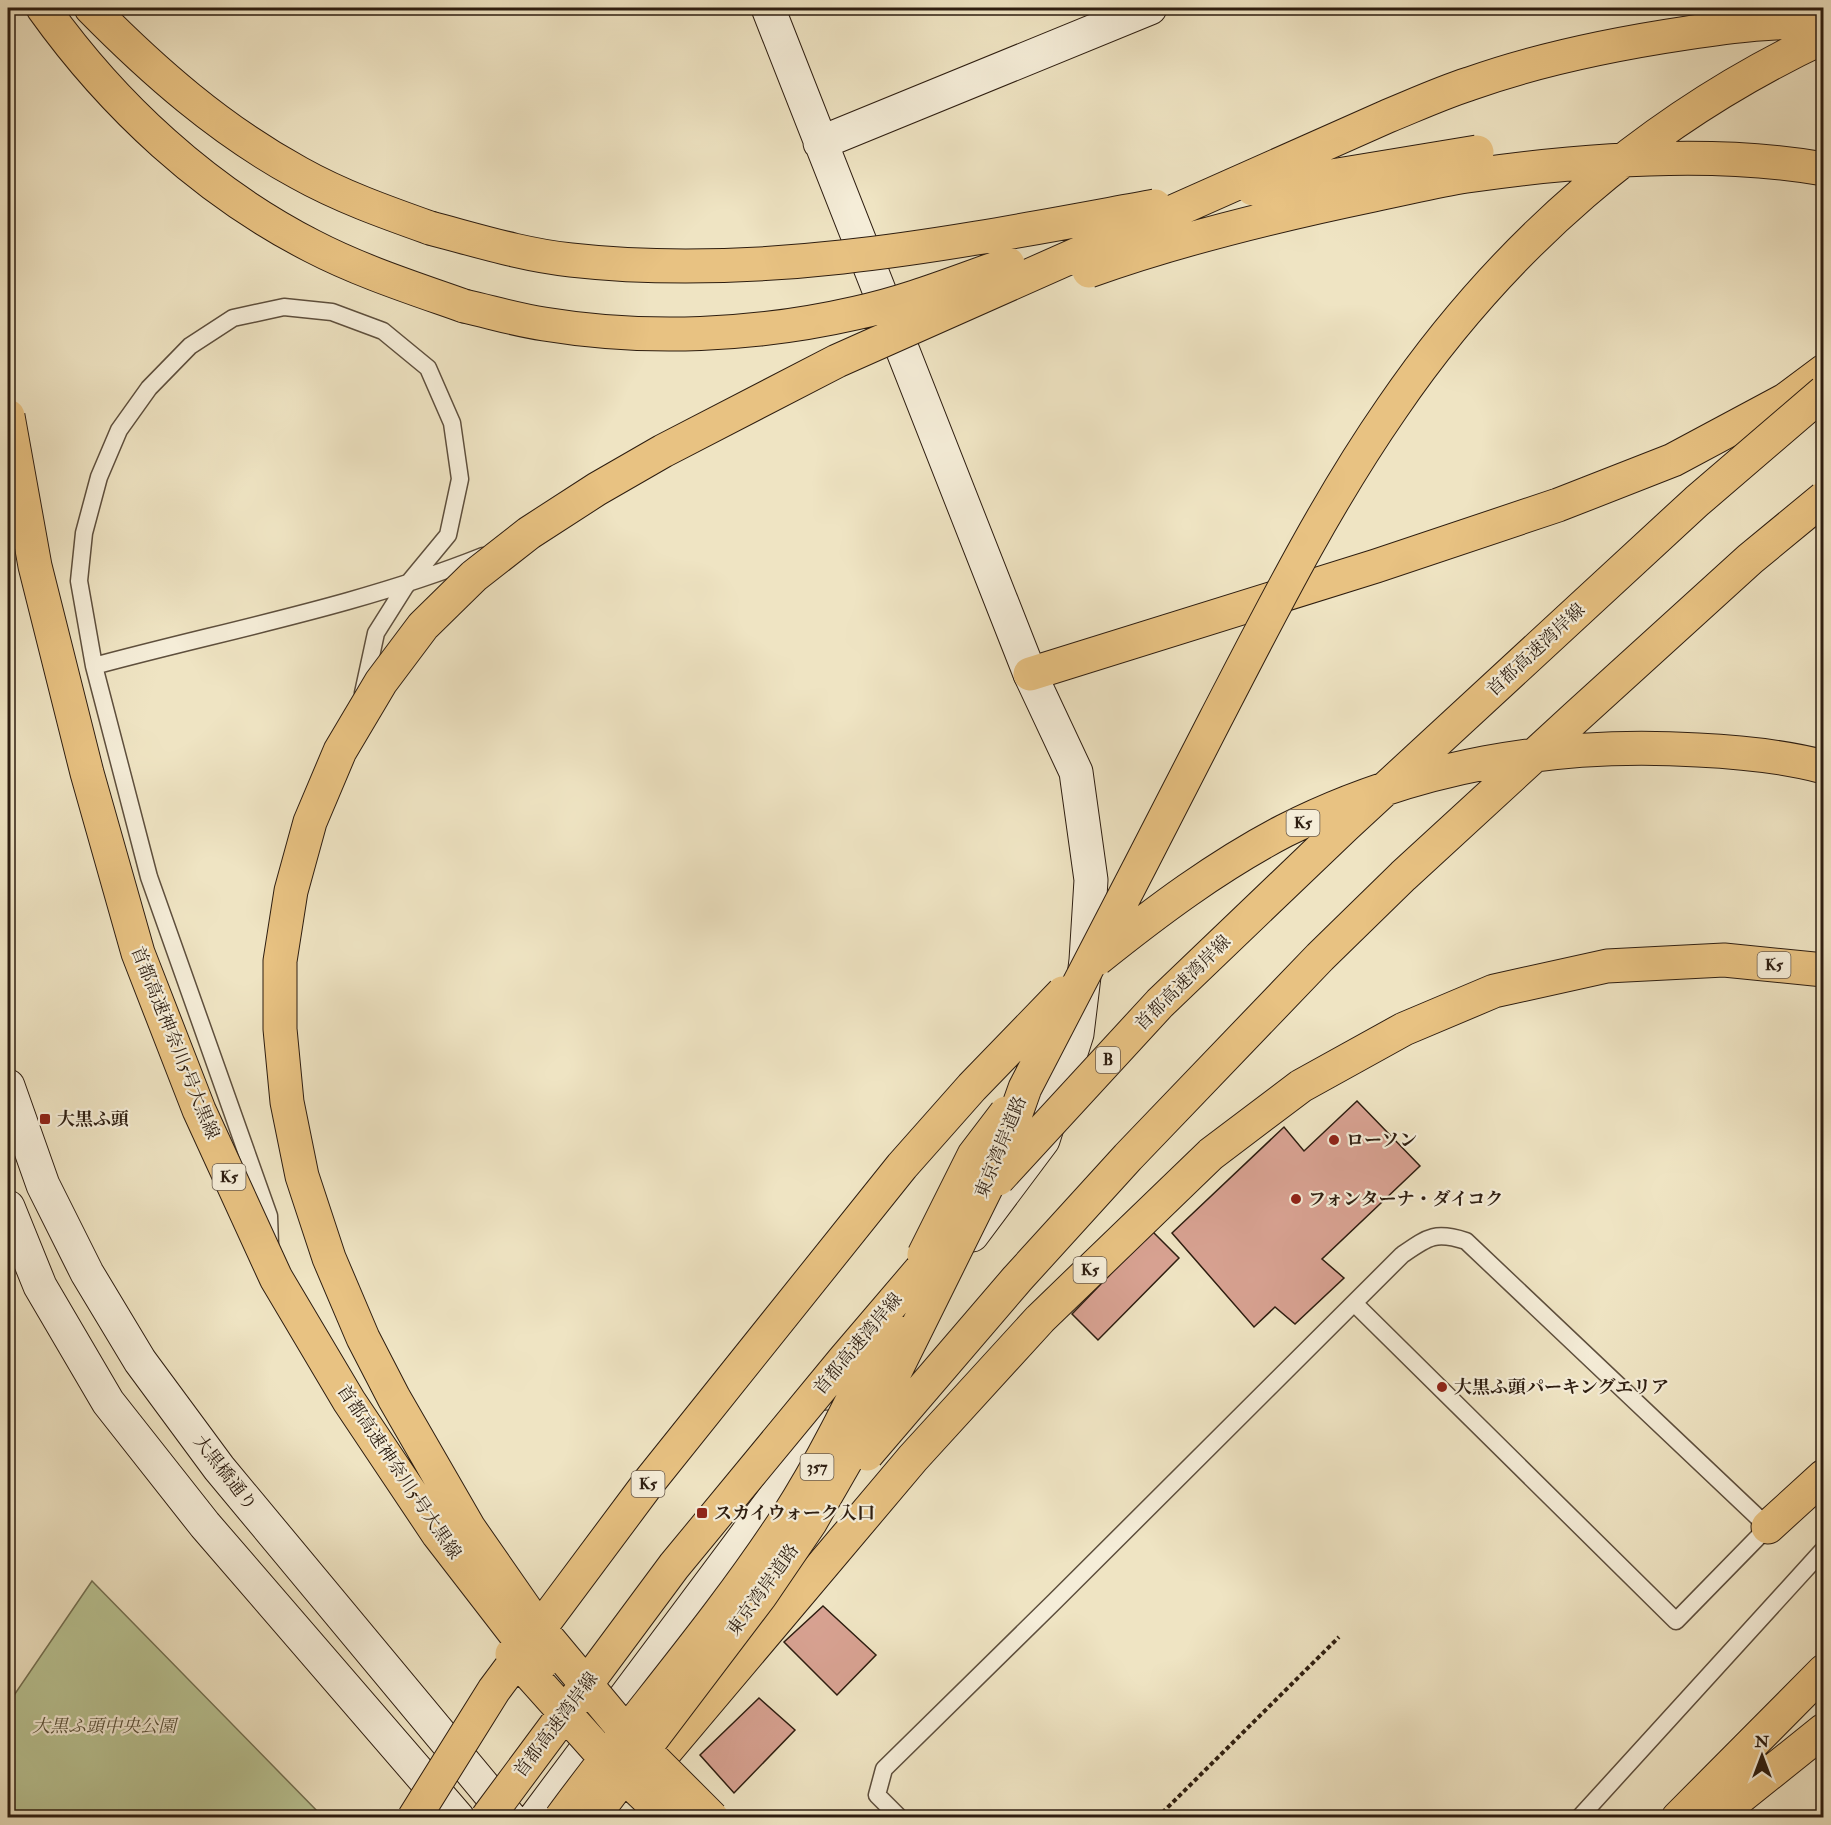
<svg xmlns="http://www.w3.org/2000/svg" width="1831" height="1825" font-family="'IM FELL Double Pica','Noto Serif JP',serif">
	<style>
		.green { fill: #b9c494; stroke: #737052; stroke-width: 1.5 }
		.building { fill: #d8a292; stroke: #2d1d10; stroke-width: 1.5 }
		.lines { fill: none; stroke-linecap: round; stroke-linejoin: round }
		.lane-casing { stroke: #5e4f3d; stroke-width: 19 }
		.secondary-casing { stroke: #2d1d10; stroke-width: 35 }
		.highway-casing { stroke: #2d1d10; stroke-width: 35 }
		.path { stroke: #2d1d10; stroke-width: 4; stroke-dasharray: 4.5 3; stroke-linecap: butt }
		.lane { stroke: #f5edd8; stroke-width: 16 }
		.secondary { stroke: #f5edd8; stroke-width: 33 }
		.highway { stroke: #e8c282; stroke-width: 33 }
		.highway-bridge-casing { stroke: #2d1d10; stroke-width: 35; stroke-linecap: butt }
		.highway-bridge { stroke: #e8c282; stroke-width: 33 }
		.poi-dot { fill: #8f2418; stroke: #f5edd8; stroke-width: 2 }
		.labels { text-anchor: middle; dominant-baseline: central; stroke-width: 4.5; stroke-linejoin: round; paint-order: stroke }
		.shield { fill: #f5edd8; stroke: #695b4c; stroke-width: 1.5 }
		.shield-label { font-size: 16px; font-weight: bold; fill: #2d1d10 }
		.street-label { font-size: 18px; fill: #2d1d10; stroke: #f5edd8 }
		.poi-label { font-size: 18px; font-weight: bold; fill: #2d1d10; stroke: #f5edd8; text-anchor: start }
		.park-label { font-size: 18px; font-style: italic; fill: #574f38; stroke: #f5edd8 }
	</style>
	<rect width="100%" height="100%" fill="#efe4c3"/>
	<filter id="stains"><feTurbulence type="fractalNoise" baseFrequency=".00333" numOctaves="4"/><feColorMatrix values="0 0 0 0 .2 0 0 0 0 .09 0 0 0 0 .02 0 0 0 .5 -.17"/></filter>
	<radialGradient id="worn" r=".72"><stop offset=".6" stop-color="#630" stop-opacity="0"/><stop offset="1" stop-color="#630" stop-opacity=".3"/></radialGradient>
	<path class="green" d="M 92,1581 L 323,1817 L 8,1817 L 8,1704 Z"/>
	<path class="building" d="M 1357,1101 L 1420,1166 L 1322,1259 L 1344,1278 L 1295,1324 L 1275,1307 L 1254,1327 L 1172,1233 L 1284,1127 L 1304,1151 Z
		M 1152,1231 L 1179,1258 L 1098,1340 L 1072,1314 Z
		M 823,1606 L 876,1655 L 837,1695 L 784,1642 Z
		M 759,1698 L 795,1730 L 734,1793 L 700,1755 Z"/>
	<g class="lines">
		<g class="lane-casing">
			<path id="lane" d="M 94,666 C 223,631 358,606 483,556
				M 270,1245 L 269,1216 L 149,877 L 94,666 L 79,581 L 84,533 L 99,477 L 119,430 L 149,388 L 190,346 L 233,318 L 284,307 L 332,312 L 383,331 L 428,368 L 452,423 L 460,479 L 448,535 L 405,587 L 376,633 L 363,693
				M 900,1818 L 877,1795 L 884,1769 L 1055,1601 L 1402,1255 C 1428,1237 1435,1231 1466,1241 L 1768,1527 L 1676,1621 L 1354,1303
				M 1579,1818 L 1824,1549"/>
		</g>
		<g class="secondary-casing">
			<path id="secondary" d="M 768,8 L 1030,674 L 1076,772 L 1091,880 L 1086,960 L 1077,1034 L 1043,1140 L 972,1235
				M 820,143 L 1150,8
				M 8,1086 L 43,1185 L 87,1273 L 140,1361 L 219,1468 L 510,1818
				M 8,1207 L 40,1286 L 108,1402 L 205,1525 L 458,1818
				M 535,1818 L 827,1427"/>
		</g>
		<g class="highway-casing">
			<path id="highway" d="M 43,8 C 113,106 205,191 312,246 C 360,271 413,288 464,306
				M 91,8 C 153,71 220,130 299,173 C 340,196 385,212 430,228
				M 1030,674 L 1376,566 L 1558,505 L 1673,460 L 1785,400 L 1824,371
				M 1768,1527 L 1824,1476
				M 638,1784 L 913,1458 L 1040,1319 L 1211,1154 L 1301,1086 L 1404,1029 L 1494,991 L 1607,966 L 1724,960 L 1824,970
				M 1678,1818 L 1824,1671
				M 1714,1818 L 1824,1730"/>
		</g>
		<path class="path" d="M 1157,1818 L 1339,1637"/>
		<use href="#lane" class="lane"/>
		<use href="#secondary" class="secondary"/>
		<use href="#highway" class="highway"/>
		<g class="highway-bridge-casing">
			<path id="highway-bridge" d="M 1253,189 L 1477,152
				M 430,228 C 476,240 523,255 571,260 C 767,282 963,241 1155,206
				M 1089,271 C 1181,238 1277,215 1373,195 C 1404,189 1435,181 1467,176 C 1578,160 1712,149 1824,169
				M 464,306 C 491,312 517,320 544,324 C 647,341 755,336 856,313 C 908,302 959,281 1008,264
				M 8,416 L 35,566 L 87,773 L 138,953 L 199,1110 L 276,1278 L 349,1401 L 438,1534 L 523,1644 L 541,1664
				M 1097,959 C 1157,911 1217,866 1284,831 C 1412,766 1555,741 1698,750 C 1740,752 1783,756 1824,767
				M 998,1179 L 1160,1003 L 1345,826 L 1697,501 L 1824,392
				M 924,1255 L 974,1155 L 1006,1113
				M 867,1454 L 1017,1279 L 1128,1157 L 1320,957 L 1403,876 L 1575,718 L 1750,559 L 1824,498
				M 512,1654 L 606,1759 L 668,1818
				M 414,1818 L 494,1690 L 649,1482 L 902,1166 L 972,1087 L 1063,993
				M 487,1818 L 674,1566 L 843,1361 L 947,1239
				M 561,1818 C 635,1717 718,1623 786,1519 C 826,1457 857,1391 889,1325
				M 592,1818 L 761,1595 L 810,1523 L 883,1396 L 998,1164 L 1025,1088 C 1089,965 1152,843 1215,720 C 1270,614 1324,506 1392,408 C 1502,247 1647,120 1824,37
				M 712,1818 L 625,1731 L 535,1623 L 469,1528 L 394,1398 L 363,1338 L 329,1258 L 302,1176 L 287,1102 L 280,1029 L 280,961 L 291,891 L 310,822 L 340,751 L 381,682 L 423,626 L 474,576 L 529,533 L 597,489 L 663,451 L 837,361 L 1388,116 C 1415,105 1441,93 1469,84 C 1539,59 1613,44 1687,33 C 1732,26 1778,20 1824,23"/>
		</g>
		<use href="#highway-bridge" class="highway-bridge"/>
	</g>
	<g class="poi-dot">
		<rect x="39" y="1113" width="12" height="12" rx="3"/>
		<circle cx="1334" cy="1140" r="6"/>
		<circle cx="1296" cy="1199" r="6"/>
		<circle cx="1442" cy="1387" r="6"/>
		<rect x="696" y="1507" width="12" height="12" rx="3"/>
	</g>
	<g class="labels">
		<g class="shield">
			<rect x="1286.5" y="810" width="33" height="26" rx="4.5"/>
			<rect x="1757.5" y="952" width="33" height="26" rx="4.5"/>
			<rect x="1096" y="1047" width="24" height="26" rx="4.5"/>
			<rect x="212.5" y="1164" width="33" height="26" rx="4.5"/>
			<rect x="1073.5" y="1257" width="33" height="26" rx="4.5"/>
			<rect x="800.5" y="1454" width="33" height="26" rx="4.5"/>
			<rect x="631.5" y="1471" width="33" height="26" rx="4.5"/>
		</g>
		<g class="shield-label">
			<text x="1303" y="823">K5</text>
			<text x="1774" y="965">K5</text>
			<text x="1108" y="1060">B</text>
			<text x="229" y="1177">K5</text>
			<text x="1090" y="1270">K5</text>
			<text x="817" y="1467">357</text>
			<text x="648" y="1484">K5</text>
		</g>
		<g class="street-label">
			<text transform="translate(1536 650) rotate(-43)">首都高速湾岸線</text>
			<text transform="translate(1183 983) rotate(-45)">首都高速湾岸線</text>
			<text transform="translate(175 1043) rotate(68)">首都高速神奈川5号大黒線</text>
			<text transform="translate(1001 1147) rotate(-68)">東京湾岸道路</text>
			<text transform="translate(858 1344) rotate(-50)">首都高速湾岸線</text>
			<text transform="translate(399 1472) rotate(56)">首都高速神奈川5号大黒線</text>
			<text transform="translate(225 1473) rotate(52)">大黒橋通り</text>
			<text transform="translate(763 1590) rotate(-54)">東京湾岸道路</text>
			<text transform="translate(556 1725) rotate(-53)">首都高速湾岸線</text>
		</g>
		<g class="poi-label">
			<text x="57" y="1119">大黒ふ頭</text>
			<text x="1346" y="1140">ローソン</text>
			<text x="1308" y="1199">フォンターナ・ダイコク</text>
			<text x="1454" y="1387">大黒ふ頭パーキングエリア</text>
			<text x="714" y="1513">スカイウォーク入口</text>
		</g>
		<g class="park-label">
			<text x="104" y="1726">大黒ふ頭中央公園</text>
		</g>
	</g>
	<rect width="1831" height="1825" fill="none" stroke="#efe4c3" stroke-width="30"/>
	<rect x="9" y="9" width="1813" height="1807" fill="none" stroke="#2d1d10" stroke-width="3"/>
	<rect x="15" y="15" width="1801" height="1795" fill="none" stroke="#2d1d10" stroke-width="1.5"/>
	<g transform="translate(1762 1756)" stroke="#f5edd8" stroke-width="4.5" paint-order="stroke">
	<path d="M0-4.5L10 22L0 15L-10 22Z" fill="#2d1d10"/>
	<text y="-9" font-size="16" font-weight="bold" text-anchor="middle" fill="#2d1d10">N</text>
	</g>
	<rect width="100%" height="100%" filter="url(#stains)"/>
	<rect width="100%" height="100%" fill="url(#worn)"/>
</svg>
